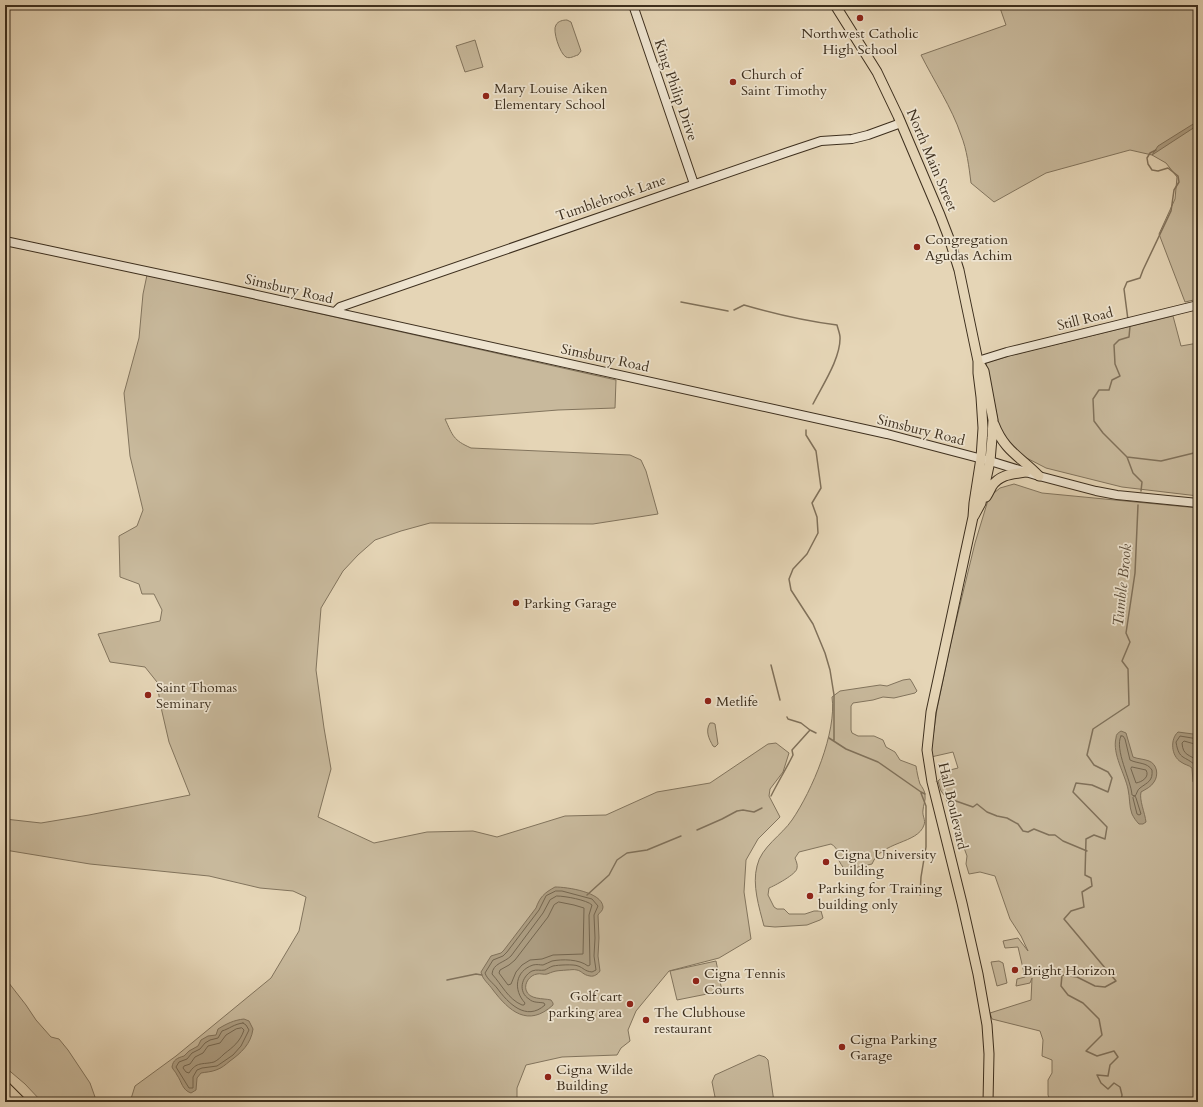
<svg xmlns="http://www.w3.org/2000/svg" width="1203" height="1107" font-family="Cardo,serif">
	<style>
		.green { fill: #c8b99c; stroke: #82745d }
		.water { fill: #ac9d82; stroke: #80715a }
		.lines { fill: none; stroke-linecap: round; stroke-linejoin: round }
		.shore { stroke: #746650; stroke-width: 1 }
		.stream { stroke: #80715a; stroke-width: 1.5 }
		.secondary-casing { stroke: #3d2f1e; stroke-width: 10 }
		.primary-casing { stroke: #3d2f1e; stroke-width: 11 }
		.secondary { stroke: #eee4d0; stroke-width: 8 }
		.primary { stroke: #e5d5b6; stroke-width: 9 }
		.poi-dot { fill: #8f2418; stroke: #eee4d0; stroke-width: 1.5 }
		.labels { text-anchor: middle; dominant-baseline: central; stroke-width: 3.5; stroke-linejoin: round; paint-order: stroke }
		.poi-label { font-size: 14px; fill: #3d2f1e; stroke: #eee4d0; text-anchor: start }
		.street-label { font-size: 14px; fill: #3d2f1e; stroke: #eee4d0 }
		.water-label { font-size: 15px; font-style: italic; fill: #594a37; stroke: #eee4d0 }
	</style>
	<rect width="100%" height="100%" fill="#e5d5b6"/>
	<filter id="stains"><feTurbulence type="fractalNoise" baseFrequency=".005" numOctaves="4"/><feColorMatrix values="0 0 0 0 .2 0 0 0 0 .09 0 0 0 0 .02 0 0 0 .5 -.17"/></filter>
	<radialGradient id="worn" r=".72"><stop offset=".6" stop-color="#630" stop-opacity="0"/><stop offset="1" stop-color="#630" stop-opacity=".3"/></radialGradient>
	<path class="green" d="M 999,5 L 1198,5 L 1198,299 L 1185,302 L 1159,234 L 1175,199 L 1177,177 L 1166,163 L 1152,155 L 1130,150 L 1046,173 L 994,202 L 971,183 C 969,167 967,150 961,135 C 952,108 934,81 921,55 L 1006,25 Z
		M 567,20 L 571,22 L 581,51 L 578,55 C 574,56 570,59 566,57 C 560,54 552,30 556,25 C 558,21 563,20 567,20 Z
		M 475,40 L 483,67 L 465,72 L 456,46 Z
		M 147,275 L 616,380 L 615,408 L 558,410 L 445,419 C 453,436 453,440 471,448 L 630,455 L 641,460 L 646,471 L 658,514 L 593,524 L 430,523 L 401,531 L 375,540 L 358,555 L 343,571 L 321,608 L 316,670 L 324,728 L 331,769 L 318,817 L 374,843 L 427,832 L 473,831 L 497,837 L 565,816 L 606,815 L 657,792 L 710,783 L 768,744 L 776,743 L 789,753 L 783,772 L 770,789 L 769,796 L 780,817 L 758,839 L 746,860 L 744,892 L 751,939 L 719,958 L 669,971 L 636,1011 L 628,1030 L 630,1041 L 621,1048 L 617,1055 L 562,1057 L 526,1065 L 517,1088 L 517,1102 L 130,1102 L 135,1086 L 176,1056 L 271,978 L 299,931 L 306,897 L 293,891 L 260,888 L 209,876 L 90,864 L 5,850 L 5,819 L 41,823 L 89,815 L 190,795 L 169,742 L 160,703 L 157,682 L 145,667 L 110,662 L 98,634 L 160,621 L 162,610 L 154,594 L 142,594 L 139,584 L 120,577 L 119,536 L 137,526 L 143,510 L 130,456 L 124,393 L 139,338 L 143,294 Z
		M 1173,316 L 1181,346 L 1198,343 L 1198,424 L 1194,428 L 1196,438 L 1198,439 L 1198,496 L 1122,487 L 1046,468 L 1015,452 L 1000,430 L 986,363 L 1012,355 Z
		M 1014,484 L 1042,493 L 1198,508 L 1198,1102 L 1051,1102 L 1048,1095 L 1048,1080 L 1052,1073 L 1052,1060 L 1042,1056 L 1043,1040 L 1040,1031 L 992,1019 L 990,1013 L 1031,1000 L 1032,978 L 1030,983 L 1016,986 L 1017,979 L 1025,977 L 1018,947 L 1005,948 L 1003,941 L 1018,938 L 1028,951 L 1021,936 L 1010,919 L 995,876 L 980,872 L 969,874 L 966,864 L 967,856 L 945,796 L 941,791 L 938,781 L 950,770 L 958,768 L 953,752 L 931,757 L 931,751 L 937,709 L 951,642 L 975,543 L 989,497 L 1000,488 Z
		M 910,679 L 912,682 L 917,691 L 915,693 L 894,698 L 883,697 L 873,700 L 853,703 L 851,706 L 851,730 L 852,733 L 858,736 L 874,736 L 883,740 L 886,747 L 895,752 L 900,760 L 916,766 C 917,772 918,778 920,784 C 922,787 925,791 925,795 C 926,800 923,806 923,810 C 922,816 926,820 924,825 C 918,844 881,841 872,864 L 845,870 C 843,867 839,862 838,858 C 837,852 838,848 831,844 L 799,852 L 795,858 C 796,861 798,865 797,868 C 797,874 774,886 769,888 L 768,895 L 774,907 L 777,909 L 784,909 L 789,914 L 805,914 L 814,911 L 821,911 L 823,918 L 820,920 L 807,925 L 775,927 L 764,926 C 759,907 752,885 757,866 C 761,847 782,835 792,820 C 812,791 837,732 832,697 L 840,691 L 880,685 L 887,686 L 903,680 Z
		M 710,723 L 713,723 L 715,724 L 718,744 L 715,747 L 713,746 C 709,739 705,731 710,723 Z
		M 716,961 L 722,991 L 677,1000 L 670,971 Z
		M 999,961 L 1003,963 L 1007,983 L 997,986 L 991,962 Z
		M 5,978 L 26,1005 L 36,1020 L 51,1037 L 59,1039 L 68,1050 L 90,1083 L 95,1097 L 88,1102 L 42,1102 L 25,1084 L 5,1067 Z
		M 759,1055 L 765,1057 L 768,1060 L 774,1102 L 716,1102 L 712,1082 L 715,1075 Z"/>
	<path class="water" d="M 1198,121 L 1198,125 L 1152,155 L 1158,146 Z
		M 1121,731 L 1126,733 L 1133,757 C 1138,759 1144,759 1149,761 C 1157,764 1159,775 1154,782 C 1151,787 1146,789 1141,792 C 1139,800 1145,813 1146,822 L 1143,824 L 1139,824 C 1136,821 1134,818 1132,814 C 1129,806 1130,798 1128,789 C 1125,774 1112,754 1116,738 C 1116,734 1118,733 1121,731 Z
		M 1178,732 L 1193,734 L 1198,736 L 1198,784 L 1193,782 L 1192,768 C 1189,765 1185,765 1181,762 C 1171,756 1170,739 1178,732 Z
		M 555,887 C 567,887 602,892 603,907 C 603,911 600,912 598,915 L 599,938 L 598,956 L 600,971 C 598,974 594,977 590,976 C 583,975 582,971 577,970 C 573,969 571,970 567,970 C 557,971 557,970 547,974 C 544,975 540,973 537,974 C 530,975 524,983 526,990 C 529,1000 543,998 551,1000 L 553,1003 L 553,1005 C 528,1028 509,1011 493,990 C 489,984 482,979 481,972 L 491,956 L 501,953 L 504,950 L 536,908 C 540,897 544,893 555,887 Z
		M 244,1019 L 249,1021 L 253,1029 C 251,1044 241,1053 230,1061 C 225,1065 222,1068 216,1070 C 211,1072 206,1072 201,1073 L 197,1078 L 196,1090 L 191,1093 C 182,1090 182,1082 177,1075 C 176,1072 173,1070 172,1067 C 173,1060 177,1058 184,1056 L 189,1051 L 198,1046 L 201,1040 L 208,1036 L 216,1035 L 218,1029 C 226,1024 234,1020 244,1019 Z"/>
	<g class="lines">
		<path class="shore" d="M 1121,736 L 1123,736 L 1125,739 L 1130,760 C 1138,764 1147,762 1152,770 C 1153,781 1148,782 1140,788 C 1137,790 1137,794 1135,796 L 1132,795 C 1131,780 1114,749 1121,736 Z
			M 1198,739 L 1180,736 L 1176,742 C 1179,761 1185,755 1196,766 L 1198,780
			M 1198,745 L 1184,741 L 1182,743 C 1183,756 1189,754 1198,761
			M 1132,767 L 1146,770 C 1150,777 1142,782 1136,783 L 1131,769 Z
			M 1135,796 L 1136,798 L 1141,814 L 1139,815 L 1137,814 L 1133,798 Z
			M 556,891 L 562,891 L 592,899 L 598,906 L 594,915 L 595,938 L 594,956 L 596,970 L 592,972 C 584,971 584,968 578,966 C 574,964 558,965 553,966 C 550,967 547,969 545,970 C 540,971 537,969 532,971 C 521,977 518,992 529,999 C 533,1003 539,1002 544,1003 L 545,1005 C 526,1022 508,1003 497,988 C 493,983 487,979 485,973 L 493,960 L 503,956 L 507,952 L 539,910 L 546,896 Z
			M 557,896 C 565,896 587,900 592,905 L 589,915 L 590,965 L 588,966 C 579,959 562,959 552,961 C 549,962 546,964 543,965 C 540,965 537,964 533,965 C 515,971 513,990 525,1003 L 524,1005 L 522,1005 C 508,999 502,985 492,974 C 493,963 504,963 511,956 L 543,913 L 550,900 Z
			M 559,902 L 574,905 L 584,908 L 583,954 L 553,955 L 542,959 L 530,960 L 522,965 L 516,972 L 511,984 L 508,985 L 499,973 L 500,970 L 509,965 L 515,960 L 548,917 L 554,905 Z
			M 243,1023 L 246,1025 L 249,1030 L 241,1046 L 233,1055 L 217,1066 L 202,1068 L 197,1070 L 193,1077 L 193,1088 L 189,1088 L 176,1067 L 179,1062 L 187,1059 L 192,1053 L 200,1049 L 205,1043 L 210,1040 L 218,1038 L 222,1031 C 229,1029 234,1024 243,1023 Z
			M 242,1028 L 244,1030 C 240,1042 233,1047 224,1054 C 221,1057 218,1060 214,1062 C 202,1065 197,1061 189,1073 L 186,1072 L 183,1068 L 184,1066 L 190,1064 L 195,1057 L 203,1053 L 208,1046 L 220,1043 L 226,1035 L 236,1029 Z"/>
		<path class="stream" d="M 681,302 L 728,311
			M 734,310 L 744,305 C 775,314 805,321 837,325 C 838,329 840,334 840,337 C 841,358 822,386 813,404
			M 1128,320 L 1124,289 L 1127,282 L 1140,278 L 1143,270 L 1171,211 L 1174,190 L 1179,182 L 1178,176 L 1168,168 L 1158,171 L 1152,170 L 1148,164 L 1147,158 L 1150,153 L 1156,150
			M 1130,326 L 1129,337 L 1119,340 L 1114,345 L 1115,364 L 1120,376 L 1112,380 L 1109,390 L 1099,390 L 1093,399 L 1094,421 L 1103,433 L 1127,457 L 1133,473 L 1142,482 L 1141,491
			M 806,430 L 806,435 L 816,451 L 821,488 L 812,503 L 817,517 L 818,533 L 807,554 L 793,569 L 789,579 L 791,590 L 813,624 L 825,653 L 830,670 L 834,695 L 834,741
			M 1127,457 L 1161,461 L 1198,452
			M 771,665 L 780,700
			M 787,717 L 788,719 L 801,723 L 810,730 L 816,733
			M 829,738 L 846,749 L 878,762 L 921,792 L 925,794
			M 947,795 L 953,800 L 973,807 L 977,804 L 987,812 L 997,816 L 1007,818 L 1018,824 L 1023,831 L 1028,832 L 1034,829 L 1049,835 L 1055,835 L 1063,841 L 1087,851
			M 771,796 C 778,782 786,769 793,755 L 792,750 L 810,730
			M 697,830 L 722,819 L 737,811 L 743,810 L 754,812 L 762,808
			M 587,895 L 609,875 L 617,860 L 627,853 L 647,850 L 681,836
			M 920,895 L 921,877 L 926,847 L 926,806 L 921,793
			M 447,980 L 476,974 L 482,975
			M 1121,1102 L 1122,1095 L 1120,1087 L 1114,1083 L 1108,1089 L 1101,1083 L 1097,1075 L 1108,1076 L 1110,1065 L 1118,1057 L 1114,1051 L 1097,1056 L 1086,1051 L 1102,1035 L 1099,1019 L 1083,1003 L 1068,995 L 1061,986 L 1062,975 L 1077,977 L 1095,986 L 1105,987 L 1116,981 L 1064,919 L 1071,911 L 1084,907 L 1082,892 L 1092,886 L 1091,878 L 1085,875 L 1086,839 L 1094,835 L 1105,839 L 1107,827 L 1073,792 L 1076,783 L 1092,785 L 1108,792 L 1112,778 L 1108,772 L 1094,765 L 1087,755 L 1093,729 L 1129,705 L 1128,669 L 1122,661 L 1130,642 L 1126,633 L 1135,573 L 1138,505"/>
		<g class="secondary-casing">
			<path id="secondary" d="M 633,5 L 694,184
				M 5,241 L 221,287 L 887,434 L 990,461 L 1039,476 L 1096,491 L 1117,495 L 1198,503
				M 335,312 L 340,307 L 788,152 L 821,141 L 852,139 L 868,135 L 901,123
				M 978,361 L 1007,352 L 1198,305"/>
		</g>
		<g class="primary-casing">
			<path id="primary" d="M 835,5 L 877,72 L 898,116 L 940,215 L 950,241 L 959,270 L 978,361 L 978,373 L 981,397 L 983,428 L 981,458 L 974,503 L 973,517 L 931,712 L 927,750 L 932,782 L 962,903 L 978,974 L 987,1025 L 989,1054 L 988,1102
				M 994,424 C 1005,452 1020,456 1039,476
				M 986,497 C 988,494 990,490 992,486 C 1000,474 1013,474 1026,472
				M 974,516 L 981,503 L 990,461 L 992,438 L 993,420 L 984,371 L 981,366
				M 5,1086 L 21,1102"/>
		</g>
		<use href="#secondary" class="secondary"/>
		<use href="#primary" class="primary"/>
	</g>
	<g class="poi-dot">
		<circle cx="860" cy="18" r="4"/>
		<circle cx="733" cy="82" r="4"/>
		<circle cx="486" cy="96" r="4"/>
		<circle cx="917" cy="247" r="4"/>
		<circle cx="516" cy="603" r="4"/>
		<circle cx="148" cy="695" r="4"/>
		<circle cx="708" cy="701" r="4"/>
		<circle cx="826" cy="862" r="4"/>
		<circle cx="810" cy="896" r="4"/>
		<circle cx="1015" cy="970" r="4"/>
		<circle cx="696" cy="981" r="4"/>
		<circle cx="630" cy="1004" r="4"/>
		<circle cx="646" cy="1020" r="4"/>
		<circle cx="842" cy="1047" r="4"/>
		<circle cx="548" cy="1077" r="4"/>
	</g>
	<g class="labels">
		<g class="poi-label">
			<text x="860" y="33" text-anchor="middle">Northwest Catholic<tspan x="860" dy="16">High School</tspan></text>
			<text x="741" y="74">Church of<tspan x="741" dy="16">Saint Timothy</tspan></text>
			<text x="494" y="88">Mary Louise Aiken<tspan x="494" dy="16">Elementary School</tspan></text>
			<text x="925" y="239">Congregation<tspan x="925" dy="16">Agudas Achim</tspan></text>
			<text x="524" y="603">Parking Garage</text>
			<text x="156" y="687">Saint Thomas<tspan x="156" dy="16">Seminary</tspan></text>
			<text x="716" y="701">Metlife</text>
			<text x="834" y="854">Cigna University<tspan x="834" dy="16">building</tspan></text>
			<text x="818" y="888">Parking for Training<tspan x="818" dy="16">building only</tspan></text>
			<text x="1023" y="970">Bright Horizon</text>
			<text x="704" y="973">Cigna Tennis<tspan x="704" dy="16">Courts</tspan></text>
			<text x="622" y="996" text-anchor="end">Golf cart<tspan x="622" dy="16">parking area</tspan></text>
			<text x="654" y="1012">The Clubhouse<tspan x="654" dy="16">restaurant</tspan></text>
			<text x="850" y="1039">Cigna Parking<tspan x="850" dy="16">Garage</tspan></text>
			<text x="556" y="1069">Cigna Wilde<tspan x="556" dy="16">Building</tspan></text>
		</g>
		<g class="street-label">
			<text transform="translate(676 90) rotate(71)">King Philip Drive</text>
			<text transform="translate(932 160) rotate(67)">North Main Street</text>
			<text transform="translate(611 198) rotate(-19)">Tumblebrook Lane</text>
			<text transform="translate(289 289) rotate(13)">Simsbury Road</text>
			<text transform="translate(1085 319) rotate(-14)">Still Road</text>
			<text transform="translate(605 358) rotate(12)">Simsbury Road</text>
			<text transform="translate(921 430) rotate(14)">Simsbury Road</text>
			<text transform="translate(953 806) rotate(77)">Hall Boulevard</text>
		</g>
		<g class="water-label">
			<text transform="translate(1122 585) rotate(-84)">Tumble Brook</text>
		</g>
	</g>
	<rect width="1203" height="1107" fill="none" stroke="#e5d5b6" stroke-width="20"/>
	<rect x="6" y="6" width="1191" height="1095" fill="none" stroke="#3d2f1e" stroke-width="2"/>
	<rect x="10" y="10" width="1183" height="1087" fill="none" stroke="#3d2f1e"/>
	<rect width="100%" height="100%" filter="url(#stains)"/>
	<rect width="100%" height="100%" fill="url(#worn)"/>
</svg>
